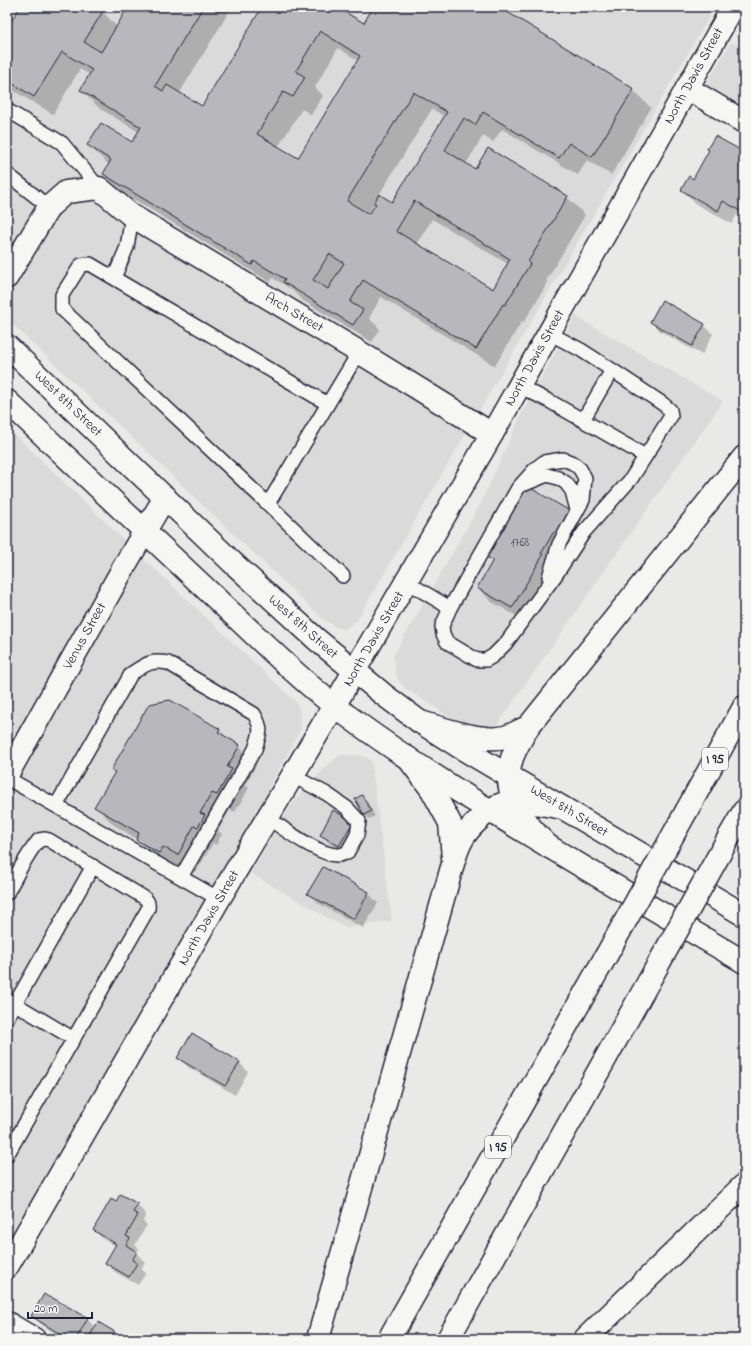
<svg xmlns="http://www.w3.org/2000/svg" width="751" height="1346" font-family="'Indie Flower',sans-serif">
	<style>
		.built { fill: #dadada }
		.shadow { fill: #0003; fill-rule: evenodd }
		.building { fill: #b8b8bc; stroke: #22223b; fill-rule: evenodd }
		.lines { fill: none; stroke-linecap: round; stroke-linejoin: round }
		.service-casing { stroke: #22223b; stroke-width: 16 }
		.minor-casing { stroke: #22223b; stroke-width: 25 }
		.tertiary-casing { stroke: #22223b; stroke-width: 25 }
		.motorway-casing { stroke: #22223b; stroke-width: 25 }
		.service { stroke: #f6f6f2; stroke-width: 13 }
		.minor { stroke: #f6f6f2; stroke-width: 22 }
		.tertiary { stroke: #f6f6f2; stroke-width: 22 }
		.motorway { stroke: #f6f6f2; stroke-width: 22 }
		.motorway-bridge-casing { stroke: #22223b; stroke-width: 25; stroke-linecap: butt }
		.motorway-bridge { stroke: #f6f6f2; stroke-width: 22 }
		.labels { text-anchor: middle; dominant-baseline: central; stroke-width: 3; stroke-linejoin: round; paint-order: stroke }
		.number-label { font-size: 12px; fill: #48485b }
		.shield { fill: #f6f6f2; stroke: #626272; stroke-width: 1 }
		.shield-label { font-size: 13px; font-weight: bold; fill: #22223b }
		.street-label { font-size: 14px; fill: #22223b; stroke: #f6f6f2 }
	</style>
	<rect width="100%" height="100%" fill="#e9e9e7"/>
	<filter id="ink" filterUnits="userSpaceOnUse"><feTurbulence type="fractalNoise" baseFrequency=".025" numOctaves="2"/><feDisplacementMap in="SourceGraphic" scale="8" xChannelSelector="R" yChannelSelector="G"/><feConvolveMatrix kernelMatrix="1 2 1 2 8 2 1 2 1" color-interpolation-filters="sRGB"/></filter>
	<g filter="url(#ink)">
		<path class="built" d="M 7,7 L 715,7 L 357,620 L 345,629 L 338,628 L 323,619 L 7,319 Z
			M 731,42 L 744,49 L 744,132 L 695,103 Z
			M 575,316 L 723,401 L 495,728 L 464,726 L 405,688 L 397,678 L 393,656 L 480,505 L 521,415 Z
			M 7,427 L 127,543 L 297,703 L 301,715 L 301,728 L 295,740 L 205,907 L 7,1249 Z
			M 340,755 L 361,755 L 371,760 L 392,921 L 346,928 L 250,873 L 292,804 L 328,765 Z"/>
		<path class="shadow" d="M 21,7 L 95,7 L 102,11 L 117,27 L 129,7 L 232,7 L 179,94 L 202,108 L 263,7 L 334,7 L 364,25 L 375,7 L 497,7 L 633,90 L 651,108 L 611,175 L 587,160 L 578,175 L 502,129 L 493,142 L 483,136 L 466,164 L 476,170 L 567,197 L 585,215 L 546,281 L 548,282 L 524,322 L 522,321 L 495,366 L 381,297 L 369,318 L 380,329 L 372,342 L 302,300 L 291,289 L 273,278 L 270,282 L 122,192 L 104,174 L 109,165 L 88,145 L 133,143 L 139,132 L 99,108 L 81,90 L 90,75 L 80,69 L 53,114 L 7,87 L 7,30 ZM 338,48 L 359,61 L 299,160 L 278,147 L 302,109 L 311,115 L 323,96 L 315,87 ZM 432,109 L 445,117 L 392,203 L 379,195 ZM 375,203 L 377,204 L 370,216 L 368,214 ZM 432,219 L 508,264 L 493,290 L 417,244 Z
			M 708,149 L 744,153 L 744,218 L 737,214 L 732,224 L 696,204 L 682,190 L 693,180 L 710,151 Z
			M 651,322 L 704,325 L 713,334 L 702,355 L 660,331 Z
			M 569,512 L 583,526 L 573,544 L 566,546 L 527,622 L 492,602 L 478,588 L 493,562 L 488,557 Z
			M 219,730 L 230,741 L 239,746 L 257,764 L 245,785 L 249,788 L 235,812 L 230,810 L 218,831 L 222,834 L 216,845 L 213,843 L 196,872 L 181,864 L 177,871 L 155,858 L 137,839 L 114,825 L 96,807 L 115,772 L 112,769 Z
			M 361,796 L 366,801 L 375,816 L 369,819 L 365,815 L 356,800 Z
			M 352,823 L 349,854 L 330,844 L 321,834 Z
			M 368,893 L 378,903 L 363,928 L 318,903 L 309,894 Z
			M 179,1058 L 239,1062 L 248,1072 L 235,1095 L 188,1067 Z
			M 116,1203 L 137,1205 L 146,1214 L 143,1221 L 147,1225 L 135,1245 L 139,1249 L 136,1253 L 145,1262 L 141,1269 L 146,1273 L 138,1285 L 115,1272 L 106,1262 L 116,1246 L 103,1239 L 94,1230 Z
			M 33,1316 L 87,1319 L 96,1328 L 114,1332 L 118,1337 L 117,1339 L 64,1339 L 42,1325 Z"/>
		<path class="building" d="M 20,7 L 97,7 L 103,11 L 84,42 L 101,52 L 128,7 L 203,7 L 155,86 L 163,91 L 167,85 L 202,106 L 262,7 L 336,7 L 364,23 L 373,7 L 499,7 L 634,89 L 592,157 L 569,143 L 559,158 L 483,112 L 475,125 L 464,118 L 445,150 L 475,169 L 488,148 L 568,196 L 528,262 L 530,264 L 505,305 L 503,304 L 476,349 L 363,280 L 350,302 L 363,310 L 353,325 L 283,282 L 285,279 L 254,261 L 252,265 L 103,174 L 111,160 L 87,145 L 101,123 L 132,142 L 141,127 L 80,90 L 92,70 L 62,52 L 34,97 L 7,80 L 7,28 ZM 320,31 L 360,56 L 298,158 L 257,134 L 283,92 L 293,97 L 305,77 L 296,71 ZM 413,92 L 447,112 L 392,202 L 379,194 L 374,203 L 376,204 L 369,214 L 347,201 ZM 414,201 L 510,259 L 493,289 L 396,231 ZM 329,254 L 344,263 L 328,289 L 313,280 Z
			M 715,136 L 744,152 L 744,163 L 742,166 L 744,167 L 744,213 L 723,201 L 718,211 L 681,190 L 689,176 L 693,179 L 709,150 L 707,149 Z
			M 662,300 L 705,324 L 692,346 L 650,322 Z
			M 527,486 L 570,511 L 559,530 L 553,533 L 541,554 L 543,555 L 512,608 L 477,588 L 493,560 L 486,557 Z
			M 170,700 L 220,729 L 218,732 L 240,745 L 227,767 L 232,769 L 217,795 L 212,793 L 200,813 L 205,815 L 198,827 L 194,826 L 178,855 L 163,847 L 159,853 L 136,840 L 139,833 L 94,807 L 115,772 L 111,770 L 149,704 Z
			M 362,795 L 371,811 L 364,815 L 355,799 Z
			M 333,810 L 353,822 L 339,846 L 320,835 Z
			M 323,867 L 369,892 L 354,919 L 307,894 Z
			M 192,1033 L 240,1062 L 225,1086 L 177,1058 Z
			M 120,1194 L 138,1204 L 133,1212 L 138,1215 L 126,1236 L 130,1238 L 126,1245 L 137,1252 L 132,1260 L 137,1263 L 129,1277 L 105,1263 L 116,1244 L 93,1230 L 111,1199 L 116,1202 Z
			M 44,1294 L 50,1298 L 51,1297 L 88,1318 L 76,1339 L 68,1339 L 31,1316 Z
			M 98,1322 L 115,1332 L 110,1339 L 88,1339 Z"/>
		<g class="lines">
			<g class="service-casing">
				<path id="service" d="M 7,110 L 62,143 L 99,188
					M 7,174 L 49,207
					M 114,278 L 127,247 L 132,216
					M 549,333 L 581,350 L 612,370 L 583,420
					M 519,386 L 551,402 L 645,456
					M 328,404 L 90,264 L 81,265 L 62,295 L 62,309 L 268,504 L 343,576
					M 525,484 L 547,475 L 558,478 L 566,483 L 572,491 L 577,510
					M 268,504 L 359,352
					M 407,582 L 450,608 L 442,626 L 443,634 L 447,642 L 477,660 L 486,660 L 493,656 L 506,643 L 555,576 L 584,532 L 631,479 L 671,416 L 670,410 L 663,404 L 612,370
					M 450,608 L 518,488 L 535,469 L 544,462 L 563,459 L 573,463 L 580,469 L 585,478 L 583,500 L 559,544 L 549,577
					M 7,778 L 219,899
					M 56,806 L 131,674 C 146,664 150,660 168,663 L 254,714 C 263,729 260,733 255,749 L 181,877
					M 268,818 C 284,829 320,856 338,855 C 341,855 345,853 347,853 L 357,835 L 359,821 L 347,808 L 327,794 L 293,776
					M 7,893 C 17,875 26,855 39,840 L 45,839 L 49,840 L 143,897 C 148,900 149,903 148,909 L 7,1155
					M 7,999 L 74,1039
					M 7,1018 L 93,866"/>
			</g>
			<g class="minor-casing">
				<path id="minor" d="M 687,88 L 744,122
					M 7,277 L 49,207 L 66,192 L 99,188 L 132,216 L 359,352 L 492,434
					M 7,775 L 129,558 L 165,497
					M 7,1323 L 34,1339"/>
			</g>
			<g class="tertiary-casing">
				<path id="tertiary" d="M 7,346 L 233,563 L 316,639 L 384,695 L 420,722 L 458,746 L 744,915
					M 7,401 L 259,639 C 284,663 309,686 336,707 C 385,745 437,778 489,810 C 573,862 659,912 744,962
					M 7,1267 L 219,899 L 334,706 L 492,434 L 733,7"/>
			</g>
			<g class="motorway-casing">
				<path id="motorway" d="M 420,722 C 443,728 482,743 505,737 C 513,735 520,730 528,727
					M 408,758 L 432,790 L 450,823 L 453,858
					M 687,810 L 744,707
					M 729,837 L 744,811
					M 549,847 C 525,824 500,794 512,758 C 516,747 522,737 528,727 L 744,457
					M 318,1339 L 454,860 C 456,854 458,847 462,840 C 468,828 489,808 502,804 C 521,798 544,805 563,808
					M 389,1339 L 606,956
					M 448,1339 L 649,981
					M 585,1339 L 744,1185"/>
			</g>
			<use href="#service" class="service"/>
			<use href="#minor" class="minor"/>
			<use href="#tertiary" class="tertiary"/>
			<use href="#motorway" class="motorway"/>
			<g class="motorway-bridge-casing">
				<path id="motorway-bridge" d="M 606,956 L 687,810
					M 649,981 L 729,837"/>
			</g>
			<use href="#motorway-bridge" class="motorway-bridge"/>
		</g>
	</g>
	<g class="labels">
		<g class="number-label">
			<text x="520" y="543">1768</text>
		</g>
		<g class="shield">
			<rect x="702" y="748" width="26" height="22" rx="3"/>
			<rect x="485" y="1136" width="26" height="22" rx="3"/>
		</g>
		<g class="shield-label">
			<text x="715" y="759">I 95</text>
			<text x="498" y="1147">I 95</text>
		</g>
		<g class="street-label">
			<text transform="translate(694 76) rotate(-61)">North Davis Street</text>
			<text transform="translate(294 313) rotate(30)">Arch Street</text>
			<text transform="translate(535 358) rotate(-61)">North Davis Street</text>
			<text transform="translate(68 404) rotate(44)">West 8th Street</text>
			<text transform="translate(303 627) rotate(42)">West 8th Street</text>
			<text transform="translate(85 636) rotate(-61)">Venus Street</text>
			<text transform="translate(374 639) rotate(-60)">North Davis Street</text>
			<text transform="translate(569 811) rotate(31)">West 8th Street</text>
			<text transform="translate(209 918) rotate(-60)">North Davis Street</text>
		</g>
	</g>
	<rect width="751" height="1346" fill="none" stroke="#f6f6f2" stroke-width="24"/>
	<rect x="12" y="12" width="727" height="1322" fill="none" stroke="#22223b" stroke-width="1.5" filter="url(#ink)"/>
	<path d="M28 1312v6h64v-6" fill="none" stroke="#22223b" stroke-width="2"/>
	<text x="34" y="1312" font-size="12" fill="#22223b" stroke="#f6f6f2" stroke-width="3" paint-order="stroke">20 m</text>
</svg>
